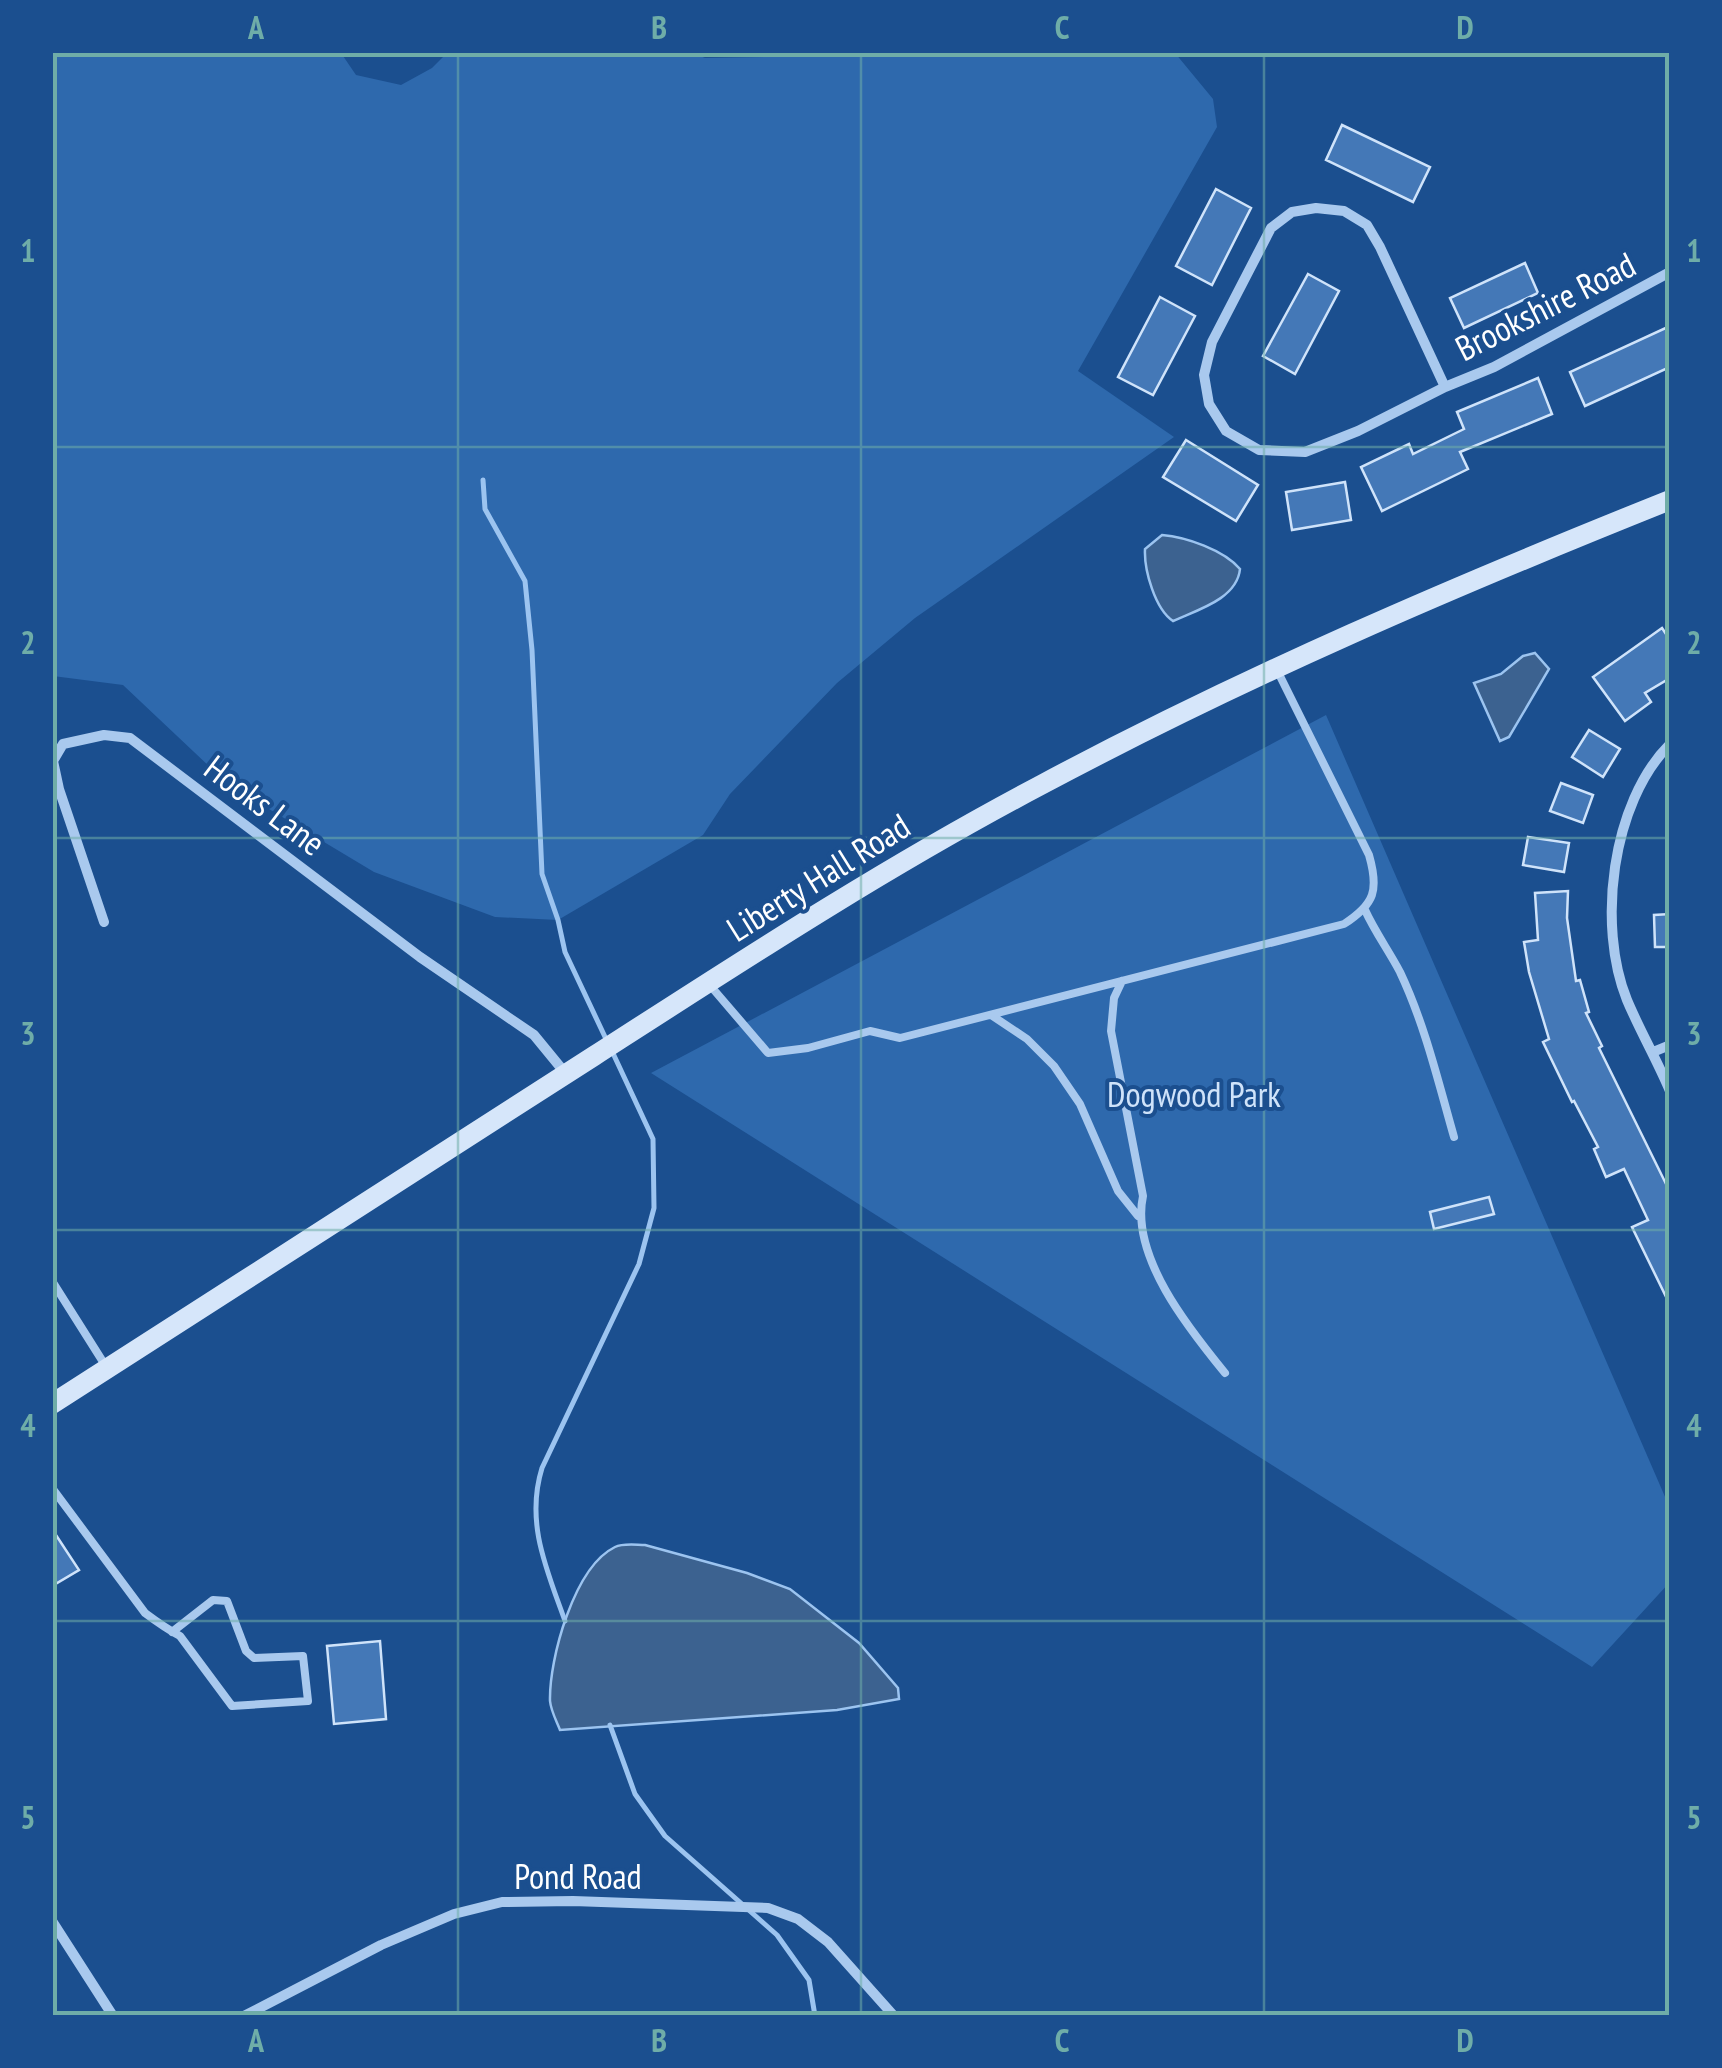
<svg xmlns="http://www.w3.org/2000/svg" width="1722" height="2068" font-family="'PT Sans Narrow',sans-serif">
	<style>
		.green { fill: #2e69ad }
		.water { fill: #3c6290; stroke: #9cc4f0; stroke-width: 2.5 }
		.lines { fill: none; stroke-linecap: round; stroke-linejoin: round }
		.stream { stroke: #9cc4f0; stroke-width: 5 }
		.building { fill: #4478b7; stroke: #cfe3fa; stroke-width: 2.5 }
		.service { stroke: #a9c9ee; stroke-width: 8 }
		.minor { stroke: #a9c9ee; stroke-width: 10 }
		.secondary { stroke: #d6e6fa; stroke-width: 20 }
		.grid { fill: none; stroke: #6fada8; stroke-width: 2.5; stroke-opacity: 0.55 }
		.labels { text-anchor: middle; dominant-baseline: central; stroke-width: 8; stroke-linejoin: round; paint-order: stroke }
		.street-label { font-size: 35px; fill: #fff; stroke: #1b4f8f }
		.park-label { font-size: 35px; fill: #cfe3fa; stroke: #1b4f8f }
		.neatline { fill: none; stroke: #6fada8; stroke-width: 4 }
		.grid-label { font-size: 32px; text-anchor: middle; font-weight: bold; fill: #6fada8 }
	</style>
	<rect width="100%" height="100%" fill="#1b4f8f"/>
	<path class="green" d="M 448,52 L 690,52 L 705,58 L 818,56 L 827,52 L 1175,53 L 1213,99 L 1217,127 L 1078,371 L 1174,437 L 915,618 L 837,683 L 730,794 L 703,835 L 558,920 L 495,917 L 374,872 L 229,785 L 123,685 L 53,676 L 53,53 L 341,53 L 356,75 L 401,85 L 432,68 Z
		M 1326,715 L 1669,1506 L 1669,1583 L 1592,1667 L 651,1073 Z"/>
	<path class="water" d="M 1162,535 C 1186,537 1224,550 1240,569 C 1237,599 1197,610 1173,621 C 1155,609 1144,570 1145,549 Z
		M 1535,653 L 1549,669 L 1509,737 L 1500,741 L 1474,683 L 1501,674 L 1523,656 Z
		M 645,1545 L 747,1573 L 790,1589 L 859,1643 L 898,1688 L 899,1699 L 837,1710 L 560,1730 C 556,1720 551,1711 550,1701 C 549,1659 574,1567 615,1547 C 623,1543 636,1545 645,1545 Z"/>
	<g class="lines">
		<path class="stream" d="M 483,480 L 485,509 L 525,581 L 532,650 L 542,874 L 558,920 L 565,952 L 606,1039
			M 565,1621 C 547,1570 525,1523 542,1468 L 639,1264 L 654,1208 L 653,1139 L 611,1049
			M 610,1725 L 635,1794 L 665,1836 L 777,1935 L 809,1980 L 815,2016"/>
	</g>
	<path class="building" d="M 1342,125 L 1430,167 L 1413,202 L 1326,160 Z
		M 1216,189 L 1251,208 L 1212,285 L 1176,266 Z
		M 1525,263 L 1538,293 L 1464,328 L 1450,298 Z
		M 1308,274 L 1339,291 L 1295,374 L 1263,356 Z
		M 1160,297 L 1195,316 L 1153,395 L 1118,377 Z
		M 1670,326 L 1670,367 L 1585,406 L 1570,372 Z
		M 1538,378 L 1552,414 L 1460,452 L 1468,469 L 1382,511 L 1361,467 L 1409,444 L 1413,454 L 1464,429 L 1457,412 Z
		M 1186,440 L 1258,485 L 1236,521 L 1163,477 Z
		M 1345,482 L 1351,520 L 1292,530 L 1286,492 Z
		M 1662,628 L 1670,640 L 1670,678 L 1645,693 L 1651,702 L 1625,721 L 1593,677 Z
		M 1589,730 L 1620,749 L 1603,777 L 1572,757 Z
		M 1561,783 L 1593,795 L 1583,823 L 1550,811 Z
		M 1528,837 L 1569,843 L 1564,872 L 1523,865 Z
		M 1568,891 L 1567,918 L 1576,981 L 1580,980 L 1589,1012 L 1586,1013 L 1602,1046 L 1599,1048 L 1670,1192 L 1670,1305 L 1632,1227 L 1648,1220 L 1624,1169 L 1606,1177 L 1594,1149 L 1598,1147 L 1574,1101 L 1572,1102 L 1543,1042 L 1549,1039 L 1529,972 L 1524,942 L 1538,940 L 1535,893 Z
		M 1670,914 L 1670,947 L 1655,947 L 1654,915 Z
		M 1489,1197 L 1494,1214 L 1434,1229 L 1430,1212 Z
		M 52,1529 L 79,1570 L 52,1586 Z
		M 380,1641 L 386,1719 L 334,1724 L 327,1646 Z"/>
	<g class="lines">
		<path class="service" d="M 1365,910 C 1375,932 1389,951 1400,972 C 1425,1025 1438,1081 1454,1137
			M 1122,981 L 1114,998 L 1111,1031 L 1143,1196 C 1130,1256 1189,1329 1225,1373
			M 708,983 L 768,1053 L 808,1048 L 870,1031 L 900,1038 L 1344,924 C 1375,904 1379,890 1369,855 L 1277,670
			M 991,1015 L 1027,1039 L 1054,1066 L 1080,1104 L 1118,1191 L 1138,1216
			M 52,1281 L 105,1365
			M 52,1488 L 145,1613 C 157,1622 167,1629 180,1636 L 232,1706 L 308,1701 L 303,1656 L 254,1658 L 246,1651 L 227,1601 L 213,1600 L 172,1632"/>
		<path class="minor" d="M 1445,387 L 1380,247 L 1367,225 L 1344,211 L 1316,208 L 1292,212 L 1271,228 L 1212,342 L 1204,375 L 1209,404 L 1226,431 L 1259,450 L 1305,452 L 1358,431 L 1445,387 L 1494,367 L 1670,272
			M 1670,744 C 1611,803 1597,926 1627,1000 C 1640,1031 1657,1060 1670,1091
			M 104,922 L 59,789 L 53,761 L 63,744 L 104,735 L 130,738 L 420,957 L 534,1035 L 566,1074
			M 1653,1052 L 1670,1045
			M 52,1921 L 113,2016
			M 244,2016 L 381,1945 L 454,1914 L 502,1902 L 573,1901 L 768,1908 L 798,1919 L 828,1942 L 894,2016"/>
		<path class="secondary" d="M 52,1404 C 233,1288 413,1172 594,1056 C 740,962 887,866 1041,785 C 1245,676 1455,586 1670,500"/>
	</g>
	<path class="grid" d="M 458,52 L 458,2016M 861,52 L 861,2016M 1264,52 L 1264,2016M 52,447 L 1670,447M 52,838 L 1670,838M 52,1230 L 1670,1230M 52,1621 L 1670,1621"/>
	<g class="labels">
		<g class="street-label">
			<text transform="translate(1545 306) rotate(-27)">Brookshire Road</text>
			<text transform="translate(265 805) rotate(37)">Hooks Lane</text>
			<text transform="translate(818 877) rotate(-32)">Liberty Hall Road</text>
			<text x="578" y="1876">Pond Road</text>
		</g>
		<g class="park-label">
			<text x="1194" y="1094">Dogwood Park</text>
		</g>
	</g>
	<rect width="1722" height="2068" fill="none" stroke="#1b4f8f" stroke-width="110"/>
	<rect x="55" y="55" width="1612" height="1958" class="neatline"/>
	<g class="grid-label">
		<text x="256" y="39">A</text>
		<text x="659" y="39">B</text>
		<text x="1062" y="39">C</text>
		<text x="1465" y="39">D</text>
		<text x="28" y="262">1</text>
		<text x="1694" y="262">1</text>
		<text x="28" y="654">2</text>
		<text x="1694" y="654">2</text>
		<text x="28" y="1045">3</text>
		<text x="1694" y="1045">3</text>
		<text x="28" y="1437">4</text>
		<text x="1694" y="1437">4</text>
		<text x="28" y="1829">5</text>
		<text x="1694" y="1829">5</text>
		<text x="256" y="2052">A</text>
		<text x="659" y="2052">B</text>
		<text x="1062" y="2052">C</text>
		<text x="1465" y="2052">D</text>
	</g>
</svg>
